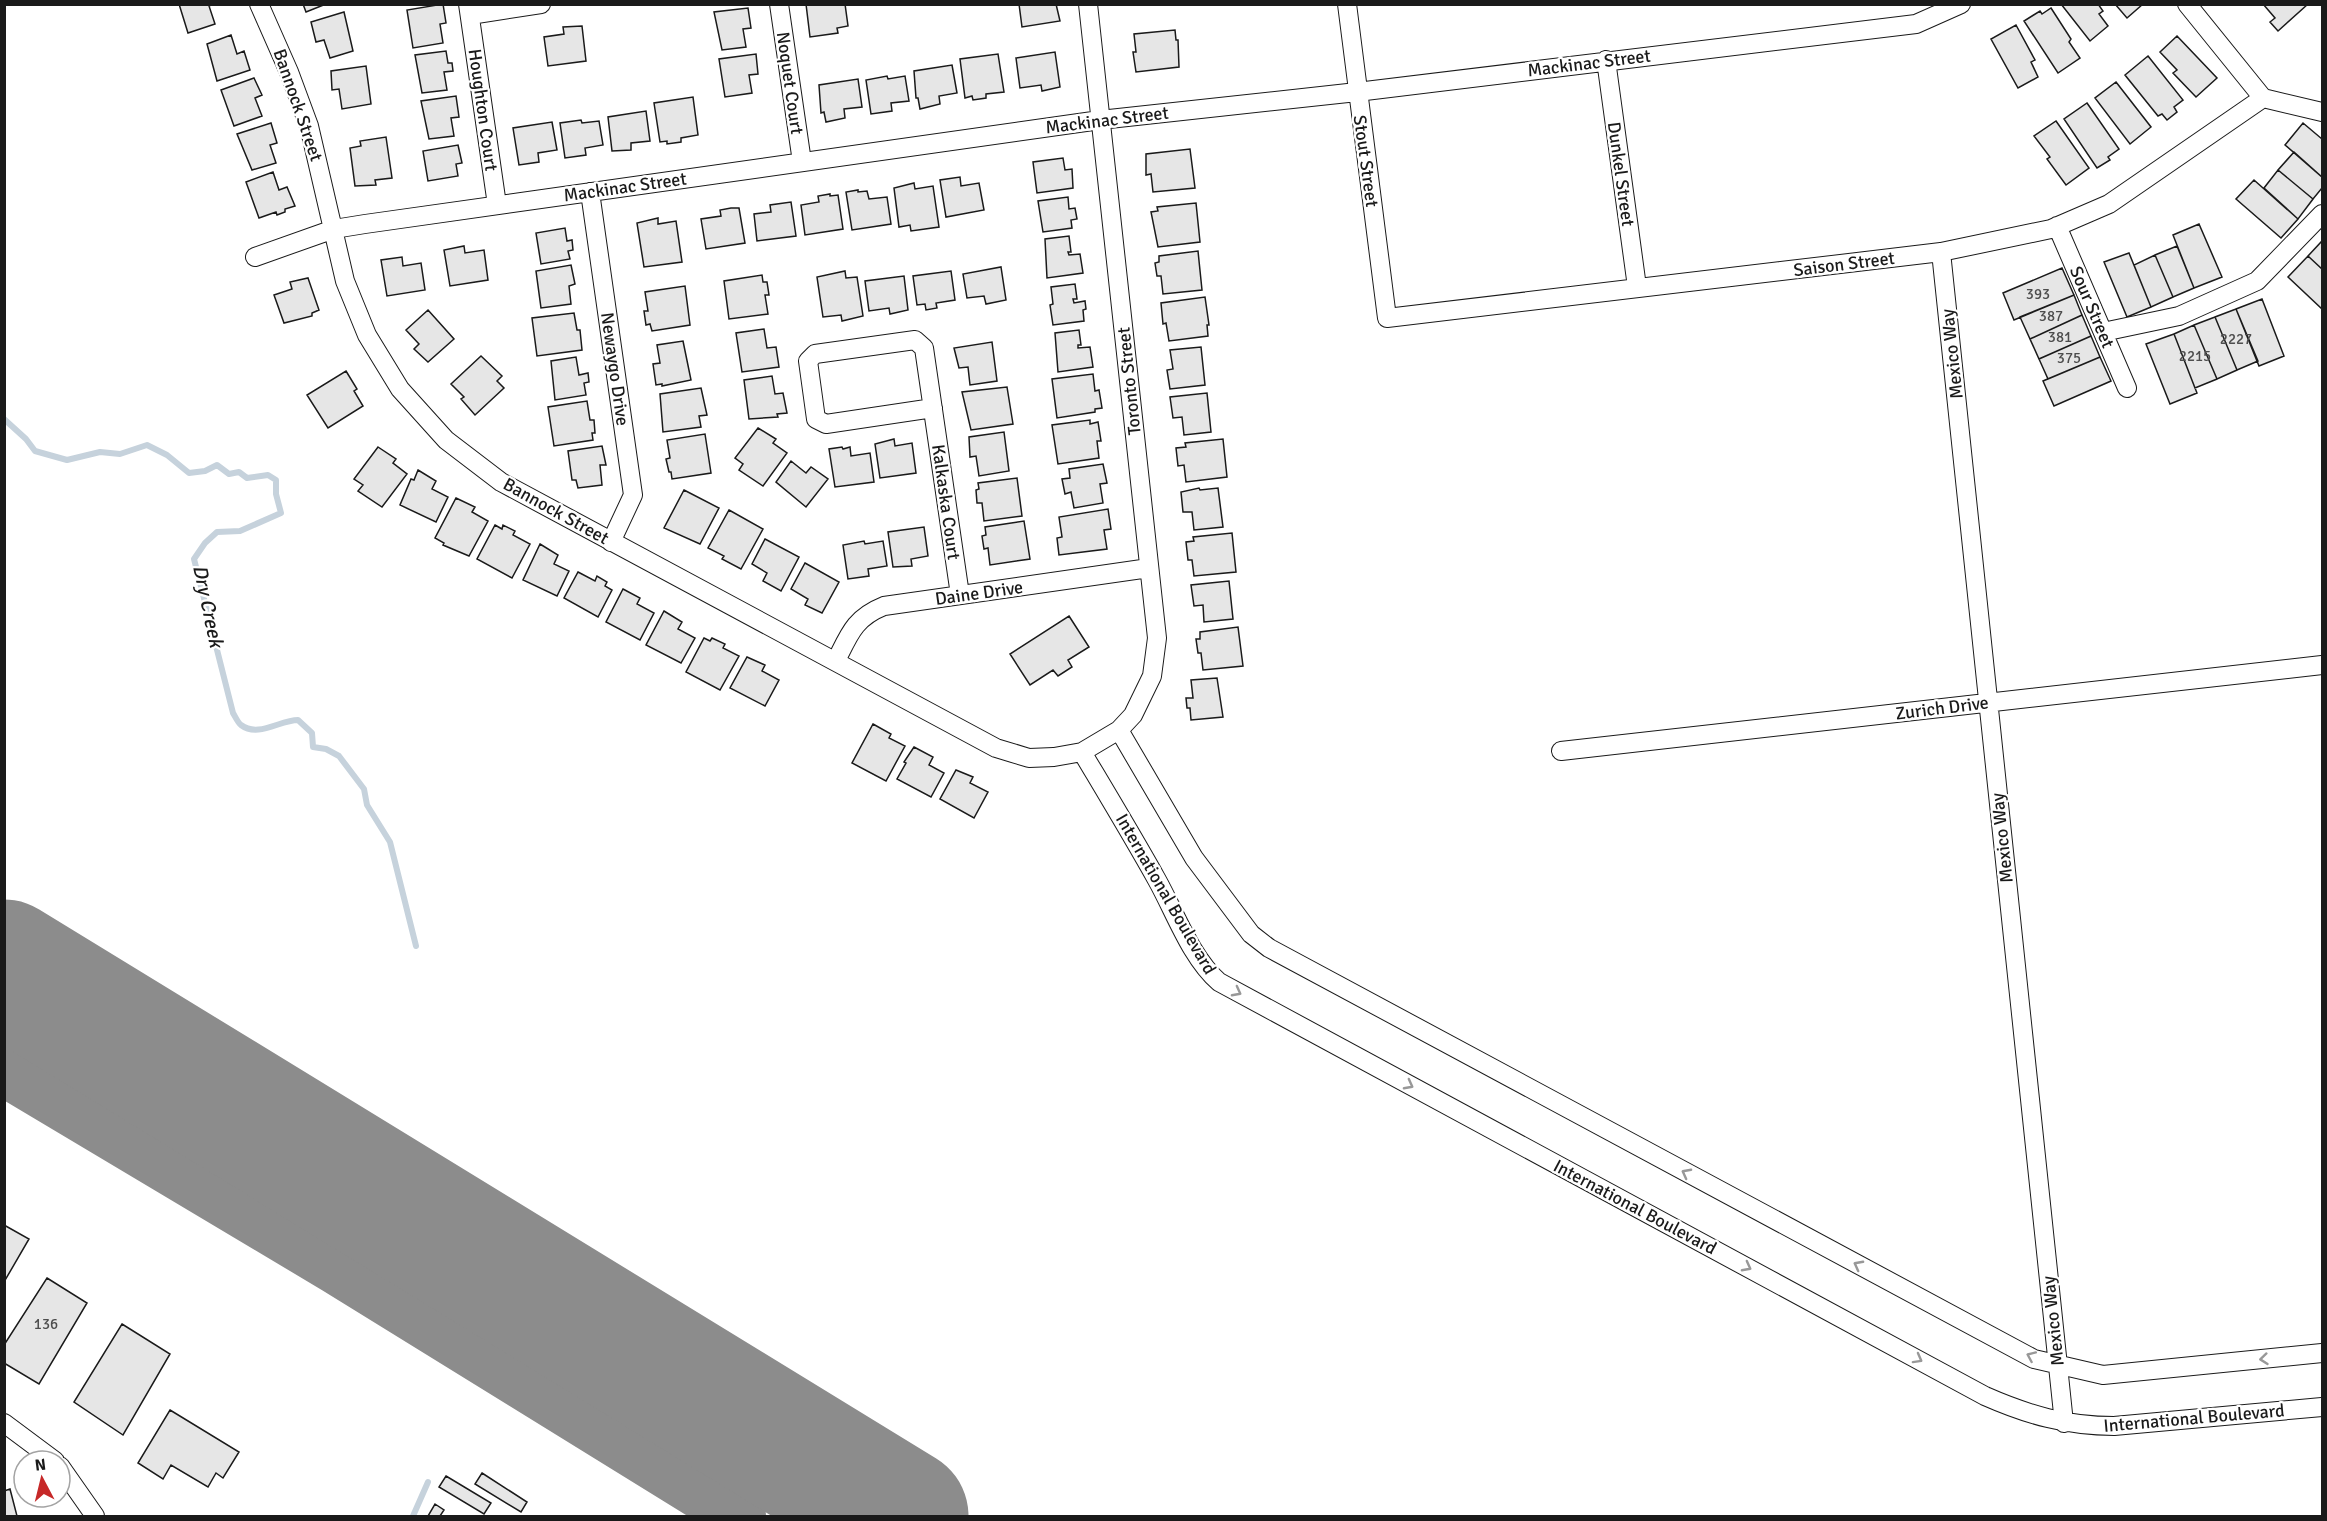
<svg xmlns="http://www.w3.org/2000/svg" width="2327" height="1521" font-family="Signika,sans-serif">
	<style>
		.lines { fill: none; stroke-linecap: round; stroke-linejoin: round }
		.stream { stroke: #c6d2dc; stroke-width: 6 }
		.taxiway { stroke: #8c8c8c; stroke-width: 54 }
		.runway { stroke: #8c8c8c; stroke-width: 135 }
		.building { fill: #e6e6e6; stroke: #1a1a1a; stroke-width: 1.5 }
		.minor-casing { stroke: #1a1a1a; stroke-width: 20 }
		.minor { stroke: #fff; stroke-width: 18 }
		.oneway { stroke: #989898 }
		.labels { text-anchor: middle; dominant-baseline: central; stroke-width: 4.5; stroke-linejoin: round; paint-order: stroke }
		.number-label { font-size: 15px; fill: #4d4d4d }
		.street-label { font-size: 18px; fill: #1a1a1a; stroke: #fff }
		.water-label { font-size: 20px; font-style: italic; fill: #1a1a1a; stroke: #fff }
	</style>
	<rect width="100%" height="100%" fill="#fff"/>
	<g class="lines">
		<path class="stream" d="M 4,419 L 26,439 L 35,451 L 67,460 L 100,452 L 120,454 L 147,445 L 167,455 L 189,473 L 205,471 L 217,465 L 229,474 L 239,472 L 247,478 L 268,475 L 276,480 L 276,494 L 281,513 L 240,531 L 217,532 L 205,543 L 194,559 L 233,713 C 235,716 238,723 241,725 C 258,738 280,720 298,720 L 312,733 L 313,747 L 326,749 L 339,756 L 364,789 L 367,805 L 390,842 L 416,946
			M 413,1516 L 428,1482"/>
		<path class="taxiway" d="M 4,1069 L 336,1267 L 739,1516"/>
		<path class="runway" d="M 4,967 L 901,1516"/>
	</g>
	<path class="building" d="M 179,4 L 213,4 L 209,6 L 215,24 L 188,33 Z
		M 303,4 L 326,4 L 306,12 Z
		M 443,4 L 446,23 L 440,24 L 443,43 L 413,48 L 407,10 Z
		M 806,4 L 845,4 L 848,26 L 837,28 L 838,33 L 810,37 Z
		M 1019,4 L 1056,4 L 1060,21 L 1022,27 Z
		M 2061,4 L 2098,4 L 2103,11 L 2099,14 L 2108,26 L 2090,41 Z
		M 2115,4 L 2143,4 L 2127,18 Z
		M 2263,4 L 2308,4 L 2278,31 L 2270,22 L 2275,18 Z
		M 748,8 L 751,28 L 743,29 L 746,47 L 722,50 L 714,12 Z
		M 2051,8 L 2071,39 L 2069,42 L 2080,58 L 2058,73 L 2024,21 L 2040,11 L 2042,14 Z
		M 344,12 L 353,51 L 330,58 L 324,40 L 316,42 L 311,22 Z
		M 2016,25 L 2035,60 L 2031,62 L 2038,77 L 2018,88 L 1991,39 Z
		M 582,26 L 586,61 L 548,66 L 544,37 L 564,34 L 563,27 Z
		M 1175,30 L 1176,40 L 1178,40 L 1179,67 L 1136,72 L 1133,52 L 1136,52 L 1134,34 Z
		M 231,35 L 237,54 L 244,51 L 250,70 L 217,81 L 207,44 Z
		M 2177,36 L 2217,78 L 2196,97 L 2173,73 L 2177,70 L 2160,52 Z
		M 446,51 L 448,63 L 452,63 L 453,71 L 444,72 L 447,90 L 422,93 L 415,55 Z
		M 1055,52 L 1060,87 L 1042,91 L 1041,85 L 1020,88 L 1016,58 Z
		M 756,54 L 758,74 L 749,75 L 752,93 L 725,97 L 719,59 Z
		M 998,54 L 1004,92 L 986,94 L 986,98 L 973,100 L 972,96 L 965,98 L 960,59 Z
		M 2148,56 L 2183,100 L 2174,107 L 2177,112 L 2167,120 L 2162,114 L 2158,116 L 2125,75 Z
		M 952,65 L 957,93 L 939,96 L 940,104 L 920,109 L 918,98 L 916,98 L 914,71 Z
		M 366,66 L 371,104 L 342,109 L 339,89 L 332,90 L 331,71 Z
		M 887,76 L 888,79 L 905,76 L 909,101 L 891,103 L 892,111 L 871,114 L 866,80 Z
		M 254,78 L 262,95 L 255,98 L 262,116 L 234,126 L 221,90 Z
		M 858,79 L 862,107 L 844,109 L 845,118 L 826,122 L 824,112 L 821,113 L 819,85 Z
		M 2116,82 L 2151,127 L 2130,144 L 2095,98 Z
		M 456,96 L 459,117 L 451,118 L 454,136 L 429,139 L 421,101 Z
		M 693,97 L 698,135 L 681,138 L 681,142 L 667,144 L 667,141 L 660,142 L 654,103 Z
		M 2087,103 L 2119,149 L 2108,157 L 2110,160 L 2097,168 L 2064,119 Z
		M 646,111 L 650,141 L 631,143 L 631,150 L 612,151 L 608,117 Z
		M 581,120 L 582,123 L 599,121 L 603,145 L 585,148 L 586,155 L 565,158 L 560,123 Z
		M 2056,121 L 2089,168 L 2066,185 L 2047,159 L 2050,157 L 2034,136 Z
		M 552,122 L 557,150 L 538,153 L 539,162 L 519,165 L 513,128 Z
		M 271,123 L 277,143 L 270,145 L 276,163 L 252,170 L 237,134 Z
		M 2303,123 L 2322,139 L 2322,177 L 2285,145 Z
		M 386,137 L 392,178 L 375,180 L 376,185 L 355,186 L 350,148 L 361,146 L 360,141 Z
		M 458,145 L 462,163 L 456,164 L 458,176 L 428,181 L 423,151 Z
		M 1190,149 L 1195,188 L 1153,192 L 1151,174 L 1146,175 L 1146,154 Z
		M 2294,152 L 2322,177 L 2322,188 L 2313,199 L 2278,170 Z
		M 1063,158 L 1065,170 L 1072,169 L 1073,188 L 1037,193 L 1033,162 Z
		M 2278,170 L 2313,199 L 2298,219 L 2264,188 Z
		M 273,172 L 279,190 L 287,187 L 295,206 L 285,209 L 285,212 L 277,215 L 276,212 L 259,218 L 246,182 Z
		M 960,177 L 961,186 L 979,183 L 984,210 L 946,217 L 940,180 Z
		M 2254,180 L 2298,219 L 2281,238 L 2236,199 Z
		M 914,183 L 915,189 L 933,186 L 939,227 L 911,231 L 910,225 L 899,227 L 894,188 Z
		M 858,190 L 858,192 L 867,191 L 869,199 L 887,197 L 891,224 L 852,230 L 846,192 Z
		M 830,194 L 830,196 L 838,195 L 843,229 L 805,235 L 801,205 L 819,202 L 818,196 Z
		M 1068,197 L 1069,209 L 1075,208 L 1077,219 L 1071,220 L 1072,228 L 1043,232 L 1038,201 Z
		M 791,202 L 796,236 L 757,241 L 754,214 L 771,212 L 770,205 Z
		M 1196,203 L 1200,242 L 1158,247 L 1151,212 L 1158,211 L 1157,207 Z
		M 731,208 L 739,208 L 745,243 L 706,249 L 701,219 L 721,216 L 720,210 Z
		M 658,218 L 658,224 L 676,221 L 682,262 L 644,267 L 637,223 Z
		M 2199,224 L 2222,277 L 2194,288 L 2173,235 Z
		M 565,228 L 567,241 L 572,240 L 573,250 L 568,251 L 570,259 L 541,264 L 536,233 Z
		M 1069,236 L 1071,252 L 1068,252 L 1069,255 L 1080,254 L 1083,273 L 1047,278 L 1045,239 Z
		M 2322,241 L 2322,269 L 2308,256 Z
		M 464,246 L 465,253 L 484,250 L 488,280 L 450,286 L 444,250 Z
		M 2177,246 L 2194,288 L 2173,297 L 2155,255 Z
		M 1198,251 L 1202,290 L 1163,294 L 1161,276 L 1157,276 L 1155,263 L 1159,262 L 1159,256 Z
		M 2129,253 L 2151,307 L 2127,317 L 2104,262 Z
		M 2155,255 L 2173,297 L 2151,307 L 2134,265 Z
		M 2308,256 L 2322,269 L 2322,309 L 2288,277 Z
		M 402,257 L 403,266 L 421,263 L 425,290 L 387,296 L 381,260 Z
		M 571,265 L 575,284 L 569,286 L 571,304 L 541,308 L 536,271 Z
		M 1001,267 L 1006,300 L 986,304 L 984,296 L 967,298 L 963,274 Z
		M 2062,268 L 2074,295 L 2014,320 L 2003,293 Z
		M 845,271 L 846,278 L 857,277 L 863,316 L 842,321 L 841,315 L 823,317 L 817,277 Z
		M 951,271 L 955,300 L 936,303 L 937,308 L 926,310 L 925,304 L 917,305 L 913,276 Z
		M 762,275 L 763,282 L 767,282 L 769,295 L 765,295 L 768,314 L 729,319 L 724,281 Z
		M 904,276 L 908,310 L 890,314 L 889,308 L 869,311 L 865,281 Z
		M 308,278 L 319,310 L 312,313 L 312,316 L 284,323 L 274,295 L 292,289 L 290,282 Z
		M 1075,284 L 1077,299 L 1073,299 L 1074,303 L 1085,301 L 1086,309 L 1083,310 L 1084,321 L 1053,325 L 1050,305 L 1053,304 L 1051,287 Z
		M 685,286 L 690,325 L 652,331 L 650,324 L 646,325 L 644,311 L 648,311 L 645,292 Z
		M 2074,295 L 2082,315 L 2030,339 L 2020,317 Z
		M 1205,297 L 1209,325 L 1207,325 L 1208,336 L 1169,341 L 1166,323 L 1163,324 L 1161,303 Z
		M 2262,299 L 2284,356 L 2259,366 L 2236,309 Z
		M 2236,309 L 2258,361 L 2237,370 L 2215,317 Z
		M 428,310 L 454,339 L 428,362 L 414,349 L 419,344 L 406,330 Z
		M 574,313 L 577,330 L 580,330 L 582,350 L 537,356 L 532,318 Z
		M 2082,315 L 2091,336 L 2039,359 L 2030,339 Z
		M 2215,317 L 2237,370 L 2217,379 L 2194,325 Z
		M 2194,325 L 2217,379 L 2195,388 L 2174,334 Z
		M 764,329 L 767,348 L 776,347 L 779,367 L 742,372 L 736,333 Z
		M 1079,330 L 1081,345 L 1078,345 L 1078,348 L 1090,347 L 1093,367 L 1058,372 L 1055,333 Z
		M 2174,334 L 2197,393 L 2170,404 L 2146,344 Z
		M 2091,336 L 2100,357 L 2048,379 L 2039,359 Z
		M 683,341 L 691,380 L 662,386 L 662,384 L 656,385 L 653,364 L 660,363 L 657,345 Z
		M 992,342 L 997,381 L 970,385 L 968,367 L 959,368 L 954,348 Z
		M 1201,347 L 1205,385 L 1170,389 L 1167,370 L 1173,369 L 1170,350 Z
		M 481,356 L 502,376 L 497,381 L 504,388 L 475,415 L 461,399 L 464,397 L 451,384 Z
		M 576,357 L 579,375 L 588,373 L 589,382 L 584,383 L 586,395 L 555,400 L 551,361 Z
		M 2100,357 L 2111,381 L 2054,406 L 2043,381 Z
		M 346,371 L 357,389 L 354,391 L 363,406 L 328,428 L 307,395 Z
		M 1093,374 L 1095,391 L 1099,390 L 1102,408 L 1095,409 L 1095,412 L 1057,418 L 1052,379 Z
		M 772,376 L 775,394 L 783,393 L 787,413 L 777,414 L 778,417 L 749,419 L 744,380 Z
		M 1007,387 L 1013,424 L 971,430 L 962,392 Z
		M 701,388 L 707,415 L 699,416 L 701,427 L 663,432 L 660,394 Z
		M 1207,393 L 1211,432 L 1184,435 L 1182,417 L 1173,418 L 1170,397 Z
		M 587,401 L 590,420 L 594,420 L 595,433 L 592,433 L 593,440 L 554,446 L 548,407 Z
		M 1090,420 L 1090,424 L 1098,422 L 1101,441 L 1097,441 L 1099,458 L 1058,464 L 1052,425 Z
		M 758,428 L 776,439 L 773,443 L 787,453 L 763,486 L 739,470 L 743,464 L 735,458 Z
		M 1004,432 L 1009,471 L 979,476 L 976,456 L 970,457 L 969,437 Z
		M 705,434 L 711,473 L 672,479 L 671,472 L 669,472 L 666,459 L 670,458 L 667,440 Z
		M 894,439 L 895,446 L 912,443 L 916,473 L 880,478 L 875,444 Z
		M 1223,439 L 1227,477 L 1186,482 L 1184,465 L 1178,466 L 1176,448 L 1186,447 L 1185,443 Z
		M 602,446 L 606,465 L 600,465 L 602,485 L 578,488 L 576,480 L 572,480 L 568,451 Z
		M 378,447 L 396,459 L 393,463 L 407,474 L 382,507 L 358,491 L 363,485 L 354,479 Z
		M 842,447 L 843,449 L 850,447 L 851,456 L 870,453 L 874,482 L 835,487 L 829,449 Z
		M 791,461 L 806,473 L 811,467 L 828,479 L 806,507 L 776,482 Z
		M 1103,464 L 1107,483 L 1100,484 L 1103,503 L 1074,508 L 1071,492 L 1065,494 L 1062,479 L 1070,478 L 1069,469 Z
		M 418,470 L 436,481 L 432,489 L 448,497 L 436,522 L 400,505 L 411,479 L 414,480 Z
		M 1017,478 L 1022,516 L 984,521 L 982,503 L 977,503 L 976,490 L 979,489 L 978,483 Z
		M 1199,488 L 1200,490 L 1218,488 L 1223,527 L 1194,530 L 1192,512 L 1183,512 L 1181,492 Z
		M 684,490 L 719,508 L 700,544 L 664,528 Z
		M 456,498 L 475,507 L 472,512 L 488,521 L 469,556 L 443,545 L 444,543 L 435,538 Z
		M 1108,509 L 1111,529 L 1104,530 L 1107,549 L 1059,555 L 1057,538 L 1062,537 L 1059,517 Z
		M 729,510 L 763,529 L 741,569 L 722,559 L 724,556 L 708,548 Z
		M 1024,521 L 1030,559 L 990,565 L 988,548 L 984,549 L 982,536 L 986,535 L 985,527 Z
		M 495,525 L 502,529 L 503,525 L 515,531 L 513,535 L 530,544 L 512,578 L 477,559 Z
		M 924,527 L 928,556 L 911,559 L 912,566 L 893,567 L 888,532 Z
		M 1232,533 L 1236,572 L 1194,576 L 1192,560 L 1188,560 L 1186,542 L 1194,541 L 1193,537 Z
		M 765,539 L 799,557 L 781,591 L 763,581 L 767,573 L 752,564 Z
		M 864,541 L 865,544 L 883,541 L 887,566 L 868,569 L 869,576 L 848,579 L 843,545 Z
		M 540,544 L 558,555 L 554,564 L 569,571 L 557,596 L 523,580 Z
		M 805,563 L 839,582 L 822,613 L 805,605 L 808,599 L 791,589 Z
		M 578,572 L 595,581 L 597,576 L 607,582 L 605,586 L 612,590 L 598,617 L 564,598 Z
		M 1229,581 L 1233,619 L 1204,622 L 1203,605 L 1194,606 L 1191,585 Z
		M 623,589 L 640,598 L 637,604 L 654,613 L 640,640 L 606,622 Z
		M 664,611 L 682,622 L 678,629 L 695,638 L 681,663 L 646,645 Z
		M 1069,616 L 1089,647 L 1068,660 L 1072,667 L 1058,676 L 1053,670 L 1030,685 L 1010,654 Z
		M 1238,627 L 1243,666 L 1203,670 L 1201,653 L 1198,653 L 1196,639 L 1200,639 L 1200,632 Z
		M 704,638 L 710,641 L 712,638 L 725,644 L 723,648 L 739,656 L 720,690 L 686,672 Z
		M 747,657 L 765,665 L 762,671 L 779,680 L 765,706 L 730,688 Z
		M 1217,678 L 1223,717 L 1191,720 L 1190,708 L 1187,708 L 1186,698 L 1193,698 L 1191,680 Z
		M 873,724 L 891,734 L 889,738 L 905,746 L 886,781 L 852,763 Z
		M 914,747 L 933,757 L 929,765 L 944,773 L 931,797 L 897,779 L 906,763 L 904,762 Z
		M 956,770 L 973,777 L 970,783 L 988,792 L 974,818 L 940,799 Z
		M 4,1225 L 29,1239 L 4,1282 Z
		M 47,1278 L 87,1303 L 39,1384 L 4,1363 L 4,1345 Z
		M 122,1324 L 170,1354 L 123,1435 L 74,1402 Z
		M 170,1410 L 239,1452 L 223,1478 L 216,1473 L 208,1487 L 171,1465 L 163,1479 L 138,1463 Z
		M 482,1473 L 527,1502 L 521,1512 L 475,1484 Z
		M 446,1476 L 491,1503 L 484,1514 L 439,1487 Z
		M 10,1489 L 17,1516 L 4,1516 L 4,1491 Z
		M 435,1504 L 444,1510 L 440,1516 L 428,1516 Z"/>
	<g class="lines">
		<g class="minor-casing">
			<path id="minor" d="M 259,4 L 289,72 L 309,126 L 345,281 L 367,335 L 400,389 L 446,440 L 501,482 L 996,748 L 1029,758 L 1054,757 L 1082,752 L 1119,730 L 1133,715 L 1152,676 L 1157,638 L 1088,4
				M 468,4 L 497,205
				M 779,4 L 802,162
				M 1347,4 L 1387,318 L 1941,252 L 2051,229 L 2109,204 L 2263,98
				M 2187,4 L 2263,98
				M 470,15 L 541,4
				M 1606,60 L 1637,287
				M 2263,98 L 2322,112
				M 590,192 L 633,495 L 611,542
				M 2057,226 L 2127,388
				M 1941,252 L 2064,1423
				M 255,257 L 334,229 L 365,224 L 1100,120 L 1357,92 L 1916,24 L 1961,4
				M 2103,332 L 2179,316 L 2257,281 L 2322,214
				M 933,408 L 826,424 L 816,419 L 808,361 L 815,354 L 915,340 L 924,348 L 960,595
				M 836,661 C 849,635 854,618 884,606 L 1149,568
				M 1119,730 L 1194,858 L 1251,934 L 1269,948 L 2034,1359 L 2103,1375 L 2322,1353
				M 1561,751 L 2322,665
				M 1082,752 C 1107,794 1133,837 1157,880 C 1175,912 1191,958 1219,982 L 1985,1396 C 2028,1415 2067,1426 2114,1426 L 2322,1407
				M 4,1423 L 55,1461
				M 60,1466 L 95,1516"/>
		</g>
		<use href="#minor" class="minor"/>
	</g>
	<defs><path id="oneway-chevron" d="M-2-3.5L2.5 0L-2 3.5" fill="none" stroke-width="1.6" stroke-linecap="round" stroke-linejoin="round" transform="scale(1.5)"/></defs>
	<g class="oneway">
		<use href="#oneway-chevron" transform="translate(1237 992) rotate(28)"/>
		<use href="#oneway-chevron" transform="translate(1409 1085) rotate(28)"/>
		<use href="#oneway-chevron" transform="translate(1686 1173) rotate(-152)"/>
		<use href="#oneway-chevron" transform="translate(1858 1265) rotate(-152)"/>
		<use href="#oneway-chevron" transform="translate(1747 1267) rotate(28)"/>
		<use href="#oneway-chevron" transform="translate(2031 1356) rotate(-156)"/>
		<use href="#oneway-chevron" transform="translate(1918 1359) rotate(29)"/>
		<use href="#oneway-chevron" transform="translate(2264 1359) rotate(174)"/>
	</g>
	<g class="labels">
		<g class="number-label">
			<text x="2038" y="294">393</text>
			<text x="2051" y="316">387</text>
			<text x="2060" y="337">381</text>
			<text x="2236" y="339">2227</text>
			<text x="2195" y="356">2215</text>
			<text x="2069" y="358">375</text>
			<text x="46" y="1324">136</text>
		</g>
		<g class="street-label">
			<text transform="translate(1589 63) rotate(-7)">Mackinac Street</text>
			<text transform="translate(790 83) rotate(82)">Noquet Court</text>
			<text transform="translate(298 105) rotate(71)">Bannock Street</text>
			<text transform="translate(483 110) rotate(82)">Houghton Court</text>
			<text transform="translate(1107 120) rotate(-7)">Mackinac Street</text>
			<text transform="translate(1366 161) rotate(82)">Stout Street</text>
			<text transform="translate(1621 174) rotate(82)">Dunkel Street</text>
			<text transform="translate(625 187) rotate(-8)">Mackinac Street</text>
			<text transform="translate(1844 264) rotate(-7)">Saison Street</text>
			<text transform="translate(2092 307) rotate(67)">Sour Street</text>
			<text transform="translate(1952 354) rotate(-96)">Mexico Way</text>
			<text transform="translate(615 369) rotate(82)">Newaygo Drive</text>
			<text transform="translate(1129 381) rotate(-96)">Toronto Street</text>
			<text transform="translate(946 502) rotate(82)">Kalkaska Court</text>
			<text transform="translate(556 511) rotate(29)">Bannock Street</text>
			<text transform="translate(979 593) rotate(-8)">Daine Drive</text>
			<text transform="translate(1942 708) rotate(-7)">Zurich Drive</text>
			<text transform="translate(2002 838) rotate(-96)">Mexico Way</text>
			<text transform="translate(1166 894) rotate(60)">International Boulevard</text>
			<text transform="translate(1635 1207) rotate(28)">International Boulevard</text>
			<text transform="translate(2053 1321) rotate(-96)">Mexico Way</text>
			<text transform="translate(2194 1418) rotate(-5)">International Boulevard</text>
		</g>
		<g class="water-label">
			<text transform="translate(208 606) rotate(78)">Dry Creek</text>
		</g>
	</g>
	<rect width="2327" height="1521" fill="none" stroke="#1a1a1a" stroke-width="12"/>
	<g transform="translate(42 1479) rotate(353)"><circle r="28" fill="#ffffff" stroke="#a3a3a3" stroke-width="1.5"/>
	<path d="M0-4.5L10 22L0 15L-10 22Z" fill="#c62828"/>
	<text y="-9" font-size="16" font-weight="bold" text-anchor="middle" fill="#1a1a1a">N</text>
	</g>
</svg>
